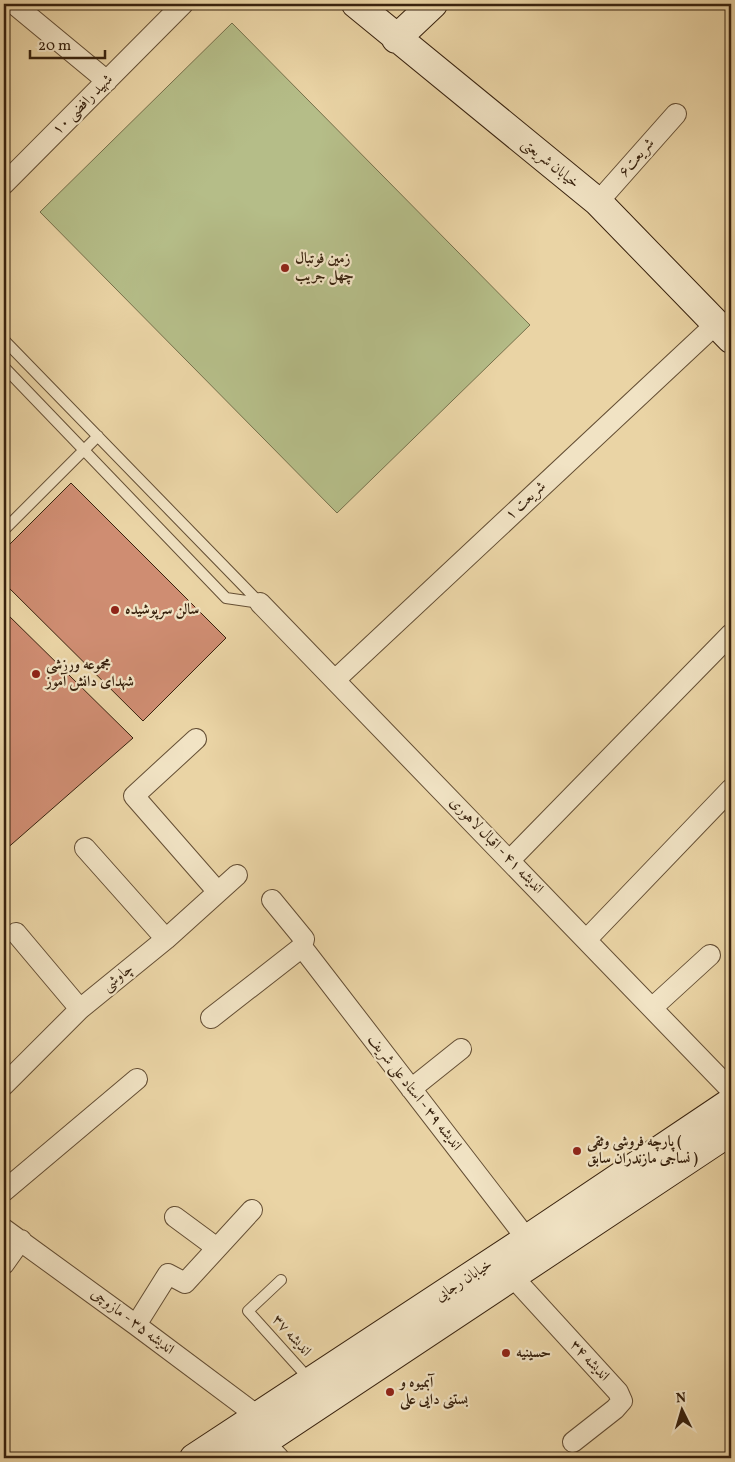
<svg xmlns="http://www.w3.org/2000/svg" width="735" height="1462" font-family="Vollkorn,Amiri,serif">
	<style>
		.green { fill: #b5bd88; stroke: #76704b }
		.building { fill: #cf8d72; stroke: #38220e }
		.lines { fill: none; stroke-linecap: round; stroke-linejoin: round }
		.lane-casing { stroke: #644e34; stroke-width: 12 }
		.street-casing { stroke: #644e34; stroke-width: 22 }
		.secondary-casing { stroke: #38220e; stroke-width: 30 }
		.lane { stroke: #f1e3c4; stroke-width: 10 }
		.street { stroke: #f1e3c4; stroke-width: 20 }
		.secondary { stroke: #f1e3c4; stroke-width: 28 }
		.poi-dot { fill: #8f2418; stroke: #f1e3c4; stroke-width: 2 }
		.labels { text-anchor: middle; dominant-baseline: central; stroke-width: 4.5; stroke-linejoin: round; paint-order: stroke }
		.street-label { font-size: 15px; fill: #38220e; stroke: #f1e3c4 }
		.poi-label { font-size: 15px; font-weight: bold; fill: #38220e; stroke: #f1e3c4; text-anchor: start }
	</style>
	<rect width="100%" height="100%" fill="#ead4a5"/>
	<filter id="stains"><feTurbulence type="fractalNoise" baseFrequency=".004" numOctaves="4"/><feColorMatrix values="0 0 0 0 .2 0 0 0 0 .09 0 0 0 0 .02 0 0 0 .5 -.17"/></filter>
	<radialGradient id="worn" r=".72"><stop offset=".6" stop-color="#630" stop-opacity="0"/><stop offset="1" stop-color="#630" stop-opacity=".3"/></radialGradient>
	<path class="green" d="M 232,23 L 530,325 L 337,513 L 40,212 Z"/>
	<path class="building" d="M 71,483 L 226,638 L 143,721 L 4,583 L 4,550 Z
		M 4,611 L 133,738 L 4,851 Z"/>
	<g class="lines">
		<g class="lane-casing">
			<path id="lane" d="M 4,340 L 260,603
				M 4,367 L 226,598 L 260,603
				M 4,530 L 98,436
				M 281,1280 L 248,1311 L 311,1381"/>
		</g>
		<g class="street-casing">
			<path id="street" d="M 14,4 L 107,81
				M 4,184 L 183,4
				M 598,202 L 676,114
				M 260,603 L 731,1090
				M 335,680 L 717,323
				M 196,739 L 134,796 L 218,892
				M 85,848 L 166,939
				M 510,860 L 731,634
				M 16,933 L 80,1009
				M 586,940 L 731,789
				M 302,947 L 527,1239
				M 652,1008 L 710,955
				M 211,1018 L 302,947 L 304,939 L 272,900
				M 4,1085 L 80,1009 L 166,939 L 237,875
				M 411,1089 L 461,1049
				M 4,1191 L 137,1079
				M 175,1217 L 217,1248
				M 4,1229 L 136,1325 L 259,1417
				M 4,1264 L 21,1240
				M 512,1276 L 618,1392 L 622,1401 L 615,1409 L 573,1442
				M 136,1325 L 168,1274 L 185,1283 L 252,1210
				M 263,1441 L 279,1458"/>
		</g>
		<g class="secondary-casing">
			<path id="secondary" d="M 356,4 L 598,202 L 731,339
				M 396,39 L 433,4
				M 194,1458 L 527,1239 L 731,1102
				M 239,1458 L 731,1131"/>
		</g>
		<use href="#lane" class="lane"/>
		<use href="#street" class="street"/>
		<use href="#secondary" class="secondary"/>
	</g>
	<g class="poi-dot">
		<circle cx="285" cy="268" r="5"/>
		<circle cx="115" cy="610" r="5"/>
		<circle cx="36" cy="674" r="5"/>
		<circle cx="577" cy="1151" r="5"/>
		<circle cx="506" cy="1353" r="5"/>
		<circle cx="390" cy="1392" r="5"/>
	</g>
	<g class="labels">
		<g class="street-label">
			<text transform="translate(83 105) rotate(-45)">شهید رافضی ۱۰</text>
			<text transform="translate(637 158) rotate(-49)">شریعت۶</text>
			<text transform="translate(550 164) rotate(39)">خیابان شریعتی</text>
			<text transform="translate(526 501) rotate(-43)">شریعت ۱</text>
			<text transform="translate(496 846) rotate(46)">اندیشه ۴۱ - اقبال لاهوری</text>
			<text transform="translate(118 978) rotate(-39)">چاوشی</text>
			<text transform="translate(414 1093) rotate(52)">اندیشه ۳۹ - استاد علی شریف</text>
			<text transform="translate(464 1281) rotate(-33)">خیابان رجایی</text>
			<text transform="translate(132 1322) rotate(37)">اندیشه ۳۵ - مازوچی</text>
			<text transform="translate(291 1336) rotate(48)">اندیشه ۳۷</text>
			<text transform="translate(589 1361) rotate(47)">اندیشه ۳۴</text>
		</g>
		<g class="poi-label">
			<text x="295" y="259">زمین فوتبال<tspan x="295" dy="17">چهل جریب</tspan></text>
			<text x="125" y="610">سالن سرپوشیده</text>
			<text x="46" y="665">مجموعه ورزشی<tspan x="46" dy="17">شهدای دانش آموز</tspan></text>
			<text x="587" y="1142">پارچه فروشی وثقی (<tspan x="587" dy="17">نساجی مازندران سابق )</tspan></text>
			<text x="516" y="1353">حسینیه</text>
			<text x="400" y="1383">آبمیوه و<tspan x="400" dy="17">بستنی دایی علی</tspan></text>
		</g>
	</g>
	<rect width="735" height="1462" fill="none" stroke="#ead4a5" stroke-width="20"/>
	<rect x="5" y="5" width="725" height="1452" fill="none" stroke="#38220e" stroke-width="2.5"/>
	<rect x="10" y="10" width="715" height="1442" fill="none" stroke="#38220e"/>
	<g transform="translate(682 1410) rotate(355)" stroke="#f1e3c4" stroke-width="4" paint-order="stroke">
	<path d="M0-4L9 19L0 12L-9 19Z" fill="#38220e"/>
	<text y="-8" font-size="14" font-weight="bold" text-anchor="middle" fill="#38220e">N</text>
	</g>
	<path d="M30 50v8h75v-8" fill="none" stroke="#38220e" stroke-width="2.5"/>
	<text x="38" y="50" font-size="15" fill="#38220e" stroke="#f1e3c4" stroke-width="4" paint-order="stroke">20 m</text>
	<rect width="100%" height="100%" filter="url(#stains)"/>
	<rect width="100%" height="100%" fill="url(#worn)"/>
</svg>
